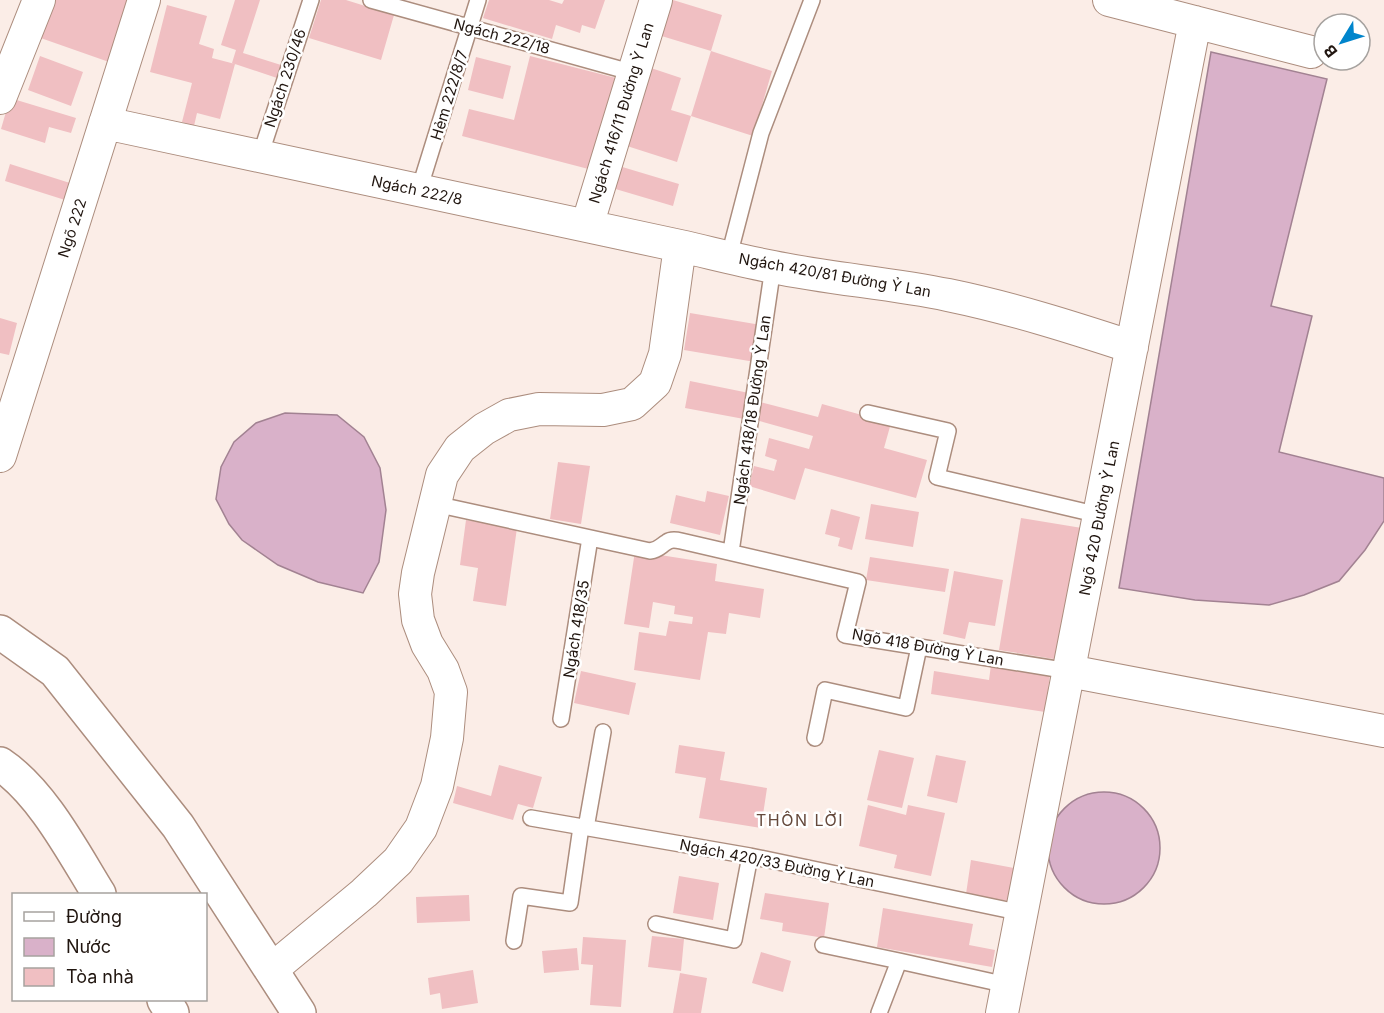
<svg xmlns="http://www.w3.org/2000/svg" width="1384" height="1013" font-family="Inter,sans-serif">
	<style>
		.water { fill: #d9b1c9; stroke: #a28292; stroke-width: 1.5 }
		.building { fill: #f0bfc2 }
		.lines { fill: none; stroke-linecap: round; stroke-linejoin: round }
		.lane-casing { stroke: #ac8d7e; stroke-width: 18 }
		.street-casing { stroke: #ac8d7e; stroke-width: 34 }
		.secondary-casing { stroke: #ac8d7e; stroke-width: 36 }
		.lane { stroke: #fff; stroke-width: 15 }
		.street { stroke: #fff; stroke-width: 32 }
		.secondary { stroke: #fff; stroke-width: 33 }
		.labels { text-anchor: middle; dominant-baseline: central; stroke-width: 5; stroke-linejoin: round; paint-order: stroke }
		.street-label { font-size: 15px; fill: #211610; stroke: #fff }
		.neighbourhood-label { font-size: 16px; letter-spacing: 1.5px; fill: #65493c; stroke: #fff }
	</style>
	<rect width="100%" height="100%" fill="#fbede7"/>
	<path class="water" d="M 1211,52 L 1327,79 L 1271,306 L 1312,316 L 1279,452 L 1384,478 L 1384,521 L 1365,550 L 1339,581 L 1304,595 L 1269,605 L 1195,600 L 1119,588 Z
		M 285,413 L 337,415 L 364,437 L 380,468 L 386,510 L 379,562 L 363,593 L 318,582 L 278,565 L 242,540 L 229,524 L 216,499 L 221,467 L 234,442 L 256,423 Z
		M1048 848a56 56 0 1 1 112 0a56 56 0 1 1-112 0Z"/>
	<path class="building" d="M 47,0 L 130,0 L 109,62 L 35,36 Z
		M 235,0 L 260,0 L 243,53 L 281,65 L 277,78 L 232,63 L 236,50 L 221,45 Z
		M 321,0 L 346,0 L 394,15 L 381,60 L 309,38 Z
		M 489,0 L 549,0 L 562,4 L 564,0 L 605,0 L 595,29 L 582,25 L 580,33 L 556,25 L 552,39 L 483,18 Z
		M 666,0 L 673,0 L 722,15 L 711,51 L 655,34 Z
		M 167,5 L 207,16 L 199,44 L 214,49 L 212,58 L 235,64 L 220,119 L 197,113 L 194,126 L 182,122 L 192,83 L 150,72 Z
		M 711,51 L 772,71 L 753,136 L 691,116 L 677,162 L 627,146 L 651,68 L 681,78 L 671,110 L 691,116 Z
		M 40,56 L 83,72 L 71,106 L 28,90 Z
		M 530,56 L 620,79 L 596,171 L 462,136 L 469,109 L 514,120 Z
		M 476,57 L 511,66 L 503,99 L 468,90 Z
		M 10,98 L 76,118 L 71,133 L 49,127 L 45,143 L 1,129 Z
		M 609,163 L 679,184 L 673,206 L 602,185 Z
		M 10,164 L 70,183 L 65,200 L 5,181 Z
		M 690,313 L 761,325 L 755,362 L 684,350 Z
		M 0,318 L 17,323 L 9,355 L 0,353 Z
		M 690,381 L 749,393 L 744,419 L 685,408 Z
		M 760,402 L 818,417 L 822,404 L 891,423 L 884,448 L 927,460 L 916,498 L 805,468 L 795,500 L 749,486 L 754,466 L 774,471 L 777,460 L 765,456 L 769,438 L 809,449 L 813,436 L 756,420 Z
		M 558,462 L 590,466 L 581,524 L 550,519 Z
		M 707,491 L 729,496 L 720,535 L 670,523 L 676,495 L 705,502 Z
		M 871,504 L 919,512 L 913,547 L 865,539 Z
		M 831,509 L 860,517 L 852,550 L 838,546 L 840,538 L 825,534 Z
		M 1021,518 L 1088,529 L 1066,661 L 999,650 Z
		M 466,520 L 517,528 L 506,606 L 473,601 L 478,568 L 460,565 Z
		M 635,551 L 717,564 L 715,581 L 764,589 L 760,618 L 729,613 L 726,634 L 708,632 L 700,680 L 634,670 L 639,632 L 666,636 L 669,621 L 692,624 L 693,617 L 674,614 L 675,606 L 653,602 L 649,628 L 624,624 Z
		M 870,557 L 949,569 L 945,592 L 866,580 Z
		M 954,571 L 1003,580 L 995,626 L 969,622 L 965,639 L 943,634 Z
		M 991,665 L 1050,675 L 1045,712 L 931,694 L 934,671 L 989,680 Z
		M 581,671 L 636,683 L 629,715 L 574,703 Z
		M 679,745 L 725,752 L 720,780 L 767,788 L 761,828 L 699,818 L 706,778 L 675,773 Z
		M 879,750 L 914,758 L 902,808 L 867,800 Z
		M 936,755 L 966,761 L 957,803 L 927,796 Z
		M 499,765 L 542,777 L 533,808 L 518,804 L 513,820 L 453,803 L 457,786 L 491,796 Z
		M 868,805 L 906,815 L 908,805 L 945,813 L 931,876 L 894,868 L 897,855 L 859,846 Z
		M 971,860 L 1020,869 L 1014,902 L 966,894 Z
		M 679,876 L 719,883 L 713,920 L 673,913 Z
		M 765,893 L 829,903 L 824,938 L 782,931 L 783,923 L 760,919 Z
		M 469,895 L 470,921 L 417,923 L 416,897 Z
		M 883,908 L 973,924 L 969,945 L 995,950 L 992,967 L 877,947 Z
		M 652,936 L 684,939 L 681,971 L 648,967 Z
		M 583,937 L 626,940 L 621,1007 L 590,1005 L 593,965 L 581,964 Z
		M 577,948 L 579,970 L 544,973 L 542,951 Z
		M 761,952 L 791,961 L 783,992 L 752,983 Z
		M 473,970 L 478,1003 L 442,1009 L 440,993 L 430,995 L 428,978 Z
		M 680,973 L 707,978 L 701,1013 L 673,1013 Z"/>
	<g class="lines">
		<g class="lane-casing">
			<path id="lane" d="M 371,0 L 634,73
				M 260,156 L 311,0
				M 419,190 L 478,0
				M 729,256 L 761,133 L 812,0
				M 868,413 L 948,431 L 937,477 L 1099,515
				M 435,504 L 650,551 C 659,550 660,546 667,542 C 671,539 677,540 681,541 L 858,582 L 845,635 L 1069,671
				M 731,552 L 773,267
				M 561,719 L 590,538
				M 815,738 L 825,690 L 906,708 L 919,647
				M 531,818 L 750,856 L 1022,913
				M 586,828 L 603,732
				M 656,924 L 734,940 L 750,856
				M 514,941 L 521,896 L 570,903 L 581,827
				M 823,945 L 899,961
				M 879,1013 L 899,961 L 1007,985"/>
		</g>
		<g class="street-casing">
			<path id="street" d="M 1109,0 L 1311,52
				M 0,98 L 39,0
				M 105,123 L 680,246 C 711,253 742,261 773,267 C 831,279 890,283 948,295 C 1011,308 1071,327 1132,347
				M 587,226 L 656,0
				M 0,456 L 144,0
				M 1069,671 L 1384,731
				M 271,970 L 364,893 L 398,861 L 421,828 L 437,786 L 447,738 L 451,692 L 443,670 L 427,644 L 418,620 L 415,594 L 418,573 L 442,475 L 460,448 L 484,429 L 509,415 L 539,409 L 603,410 L 632,404 L 655,383 L 665,354 L 680,246
				M 1002,1013 L 1195,22"/>
		</g>
		<g class="secondary-casing">
			<path id="secondary" d="M 0,632 L 55,671 L 178,826 L 299,1013
				M 0,764 C 42,792 73,852 99,894
				M 164,1000 L 172,1013"/>
		</g>
		<use href="#lane" class="lane"/>
		<use href="#street" class="street"/>
		<use href="#secondary" class="secondary"/>
	</g>
	<g class="labels">
		<g class="street-label">
			<text transform="translate(502 36) rotate(15)">Ngách 222/18</text>
			<text transform="translate(285 78) rotate(-72)">Ngách 230/46</text>
			<text transform="translate(449 95) rotate(-73)">Hẻm 222/8/7</text>
			<text transform="translate(621 113) rotate(-73)">Ngách 416/11 Đường Ỷ Lan</text>
			<text transform="translate(417 190) rotate(12)">Ngách 222/8</text>
			<text transform="translate(72 228) rotate(-72)">Ngõ 222</text>
			<text transform="translate(835 275) rotate(10)">Ngách 420/81 Đường Ỷ Lan</text>
			<text transform="translate(752 410) rotate(-82)">Ngách 418/18 Đường Ỷ Lan</text>
			<text transform="translate(1099 518) rotate(-79)">Ngõ 420 Đường Ỷ Lan</text>
			<text transform="translate(576 629) rotate(-81)">Ngách 418/35</text>
			<text transform="translate(928 647) rotate(10)">Ngõ 418 Đường Ỷ Lan</text>
			<text transform="translate(777 863) rotate(11)">Ngách 420/33 Đường Ỷ Lan</text>
		</g>
		<g class="neighbourhood-label">
			<text x="800" y="820">THÔN LỜI</text>
		</g>
	</g>
	<rect x="12" y="893" width="195" height="108" fill="#ffffff" stroke="#a6a29f" stroke-width="1.5"/>
	<rect x="24" y="912" width="30" height="9" fill="#ffffff" stroke="#a6a29f" stroke-width="1.5"/>
	<text x="66" y="923" font-size="18" fill="#211610">Đường</text>
	<rect x="24" y="938" width="30" height="18" fill="#d9b1c9" stroke="#a6a29f" stroke-width="1.5"/>
	<text x="66" y="953" font-size="18" fill="#211610">Nước</text>
	<rect x="24" y="968" width="30" height="18" fill="#f0bfc2" stroke="#a6a29f" stroke-width="1.5"/>
	<text x="66" y="983" font-size="18" fill="#211610">Tòa nhà</text>
	<g transform="translate(1342 42) rotate(232)"><circle r="28" fill="#ffffff" stroke="#a6a29f" stroke-width="1.5"/>
	<path d="M0-4.5L10 22L0 15L-10 22Z" fill="#0085cc"/>
	<text y="-9" font-size="16" font-weight="bold" text-anchor="middle" fill="#211610">B</text>
	</g>
</svg>
